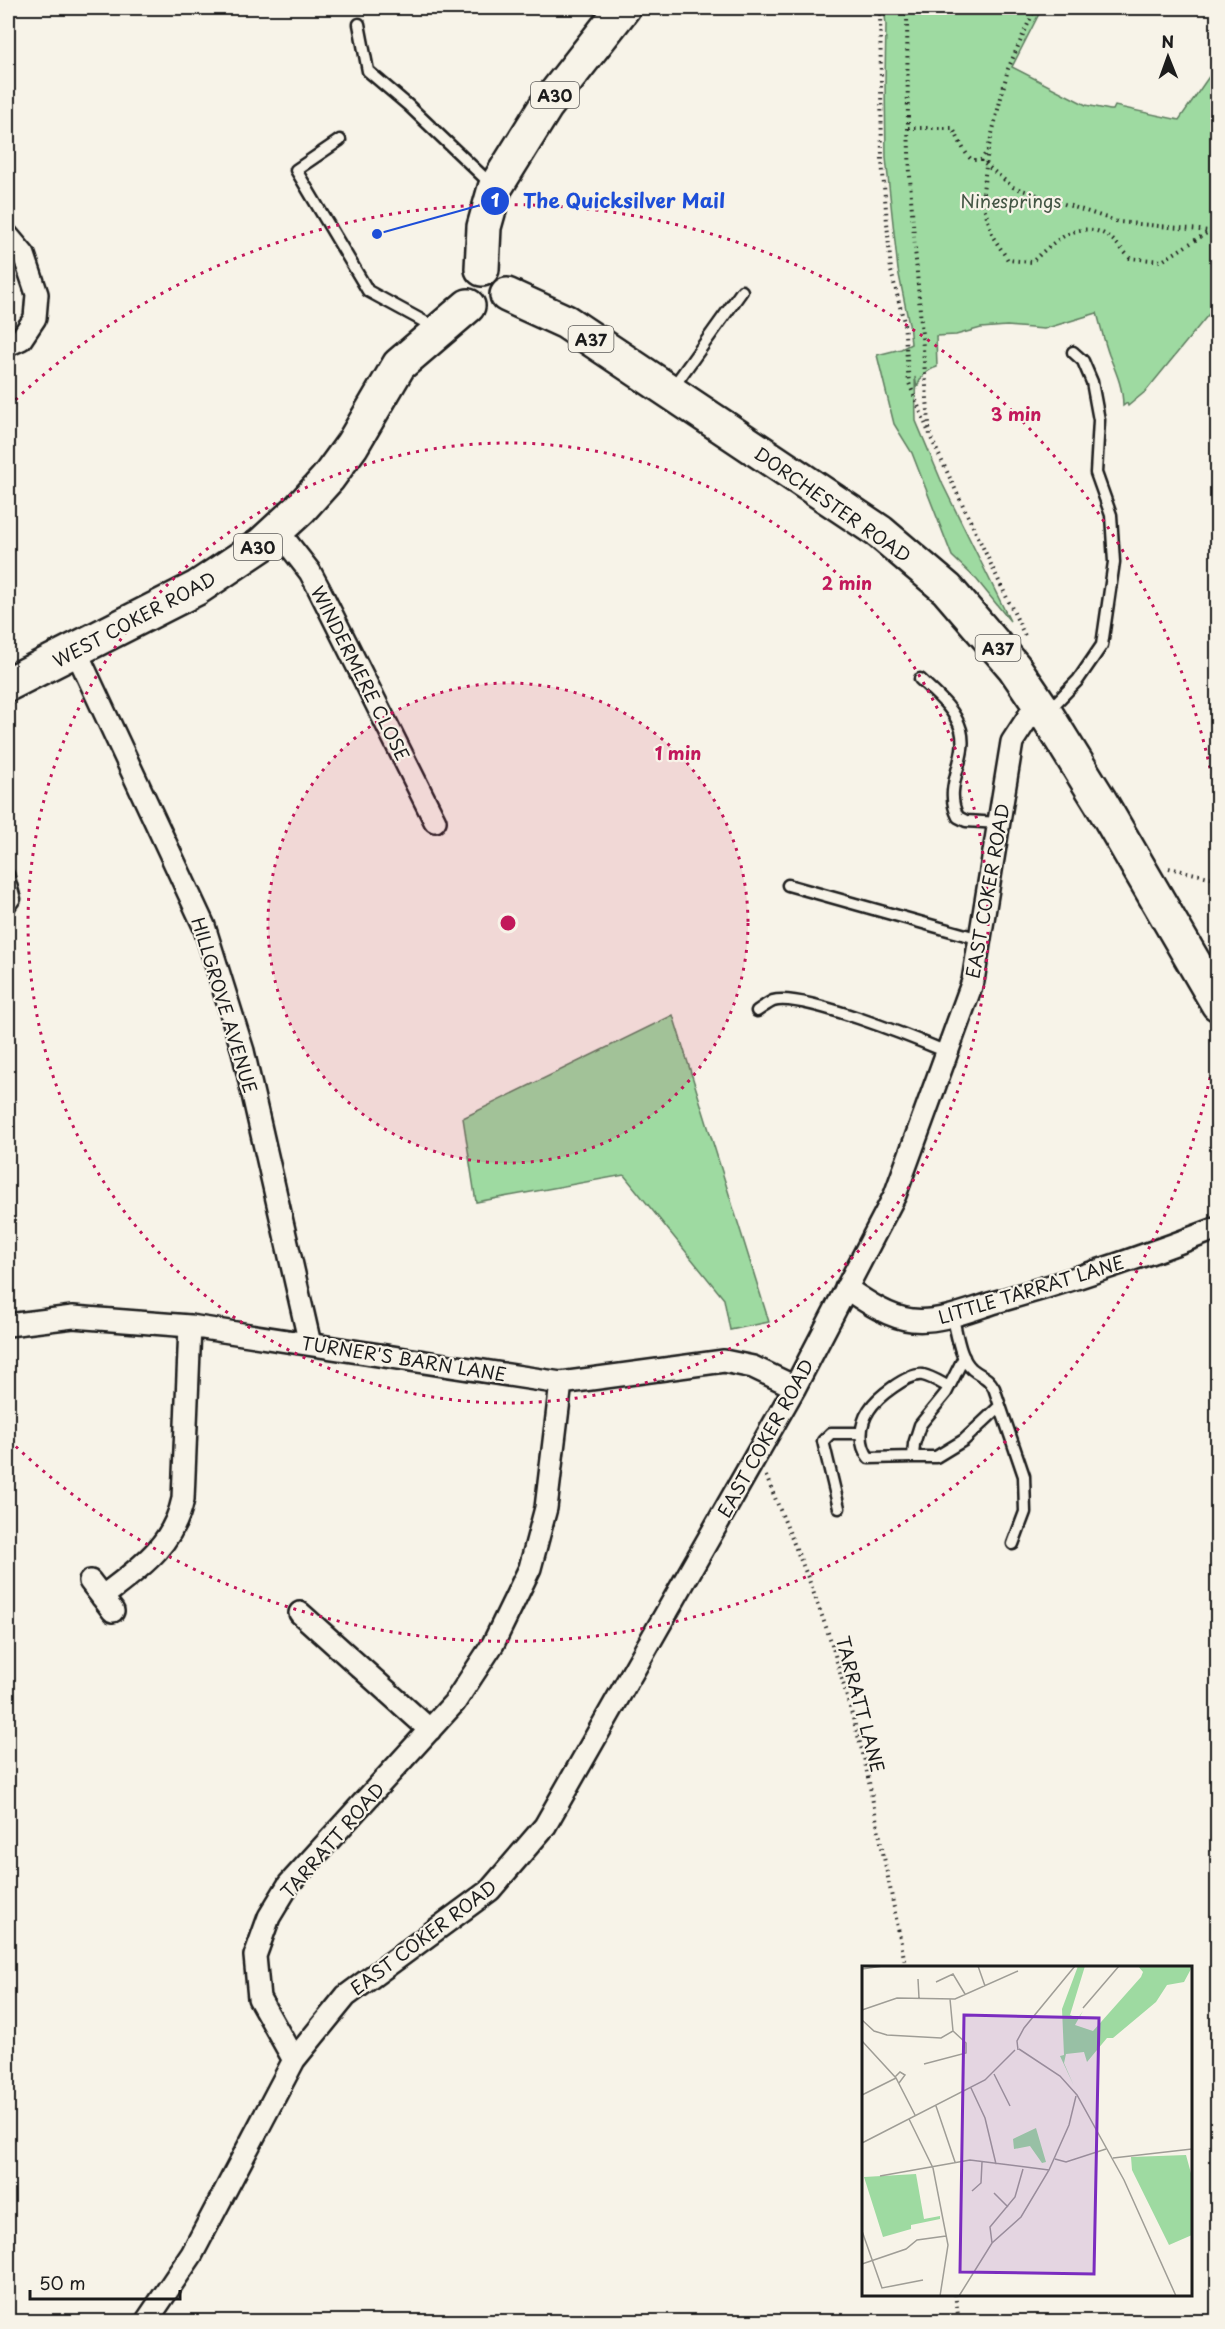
<svg xmlns="http://www.w3.org/2000/svg" width="1225" height="2329" font-family="'Playpen Sans',sans-serif">
	<style>
		.green { fill: #9edaa1; stroke: #5d7b5e; stroke-width: 1.5 }
		.lines { fill: none; stroke-linecap: round; stroke-linejoin: round }
		.service-casing { stroke: #1c1c1c; stroke-width: 15 }
		.minor-casing { stroke: #1c1c1c; stroke-width: 26 }
		.trunk-casing { stroke: #1c1c1c; stroke-width: 38 }
		.path { stroke: #1c1c1c; stroke-width: 4; stroke-dasharray: 1.5 4.5; stroke-linecap: butt }
		.service { stroke: #f7f3e8; stroke-width: 10 }
		.minor { stroke: #f7f3e8; stroke-width: 21 }
		.trunk { stroke: #f7f3e8; stroke-width: 33 }
		.ring { fill: none; stroke: #c2185b; stroke-width: 3; stroke-dasharray: 3 6 }
		.labels { text-anchor: middle; dominant-baseline: central; stroke-width: 4.5; stroke-linejoin: round; paint-order: stroke }
		.shield { fill: #f7f3e8; stroke: #5e5c59; stroke-width: 1.5 }
		.shield-label { font-size: 16px; font-weight: bold; fill: #1c1c1c }
		.park-label { font-size: 18px; fill: #435544; stroke: #f7f3e8 }
		.street-label { font-size: 18px; fill: #1c1c1c; stroke: #f7f3e8 }
		.inset-road { fill: none; stroke: #9f9d96; stroke-width: 1.5 }
		.view { fill: #7b2cbf; fill-opacity: 0.15; stroke: #7b2cbf; stroke-width: 3 }
		.inset-edge { fill: none; stroke: #1c1c1c; stroke-width: 3 }
		.centre { fill: #c2185b; stroke: #f7f3e8; stroke-width: 3 }
		.ring-label { font-size: 18px; text-anchor: middle; font-weight: bold; fill: #c2185b; stroke: #f7f3e8; stroke-width: 4.5; stroke-linejoin: round; paint-order: stroke }
		.leader { fill: none; stroke: #1d4ed8; stroke-width: 2 }
		.callout-dot { fill: #1d4ed8; stroke: #f7f3e8; stroke-width: 2 }
		.mark-label { font-size: 18px; text-anchor: middle; font-weight: bold; fill: #fff }
		.callout-label { font-size: 20px; text-anchor: middle; font-weight: bold; fill: #1d4ed8; stroke: #f7f3e8; stroke-width: 4.5; stroke-linejoin: round; paint-order: stroke }
	</style>
	<rect width="100%" height="100%" fill="#f7f3e8"/>
	<filter id="ink" filterUnits="userSpaceOnUse"><feTurbulence type="fractalNoise" baseFrequency=".0167" numOctaves="2"/><feDisplacementMap in="SourceGraphic" scale="12" xChannelSelector="R" yChannelSelector="G"/><feConvolveMatrix kernelMatrix="1 2 1 2 8 2 1 2 1" color-interpolation-filters="sRGB"/></filter>
	<g filter="url(#ink)">
		<path class="green" d="M 884,8 L 1019,8 L 1025,11 L 1027,8 L 1037,11 L 1039,8 L 1042,8 L 1012,67 L 1086,105 L 1110,110 L 1113,110 L 1115,106 L 1179,120 L 1217,65 L 1217,304 L 1146,391 L 1128,406 L 1127,403 L 1123,406 C 1123,387 1116,372 1109,355 C 1104,341 1101,327 1097,313 L 1044,329 L 1007,326 L 981,328 L 956,335 L 936,336 L 937,367 C 927,370 920,377 917,388 L 915,377 L 916,421 L 943,485 L 1010,621 L 977,580 L 952,556 L 912,453 L 894,424 L 877,355 L 901,349 L 911,344 L 909,324 L 898,270 L 886,158 L 885,81 L 886,24 Z
			M 673,1015 L 769,1322 L 730,1330 L 724,1299 L 624,1175 L 476,1202 L 463,1118 Z"/>
		<g class="lines">
			<g class="service-casing">
				<path id="service" d="M 359,24 L 368,71 L 408,105 L 493,186
					M 340,140 L 296,170 L 368,291 L 436,328
					M 671,390 L 742,291
					M 920,679 C 936,694 955,709 961,730 C 969,760 942,785 958,817 L 966,821 L 999,823
					M 1048,711 L 1078,680 L 1102,645 L 1114,562 L 1111,515 L 1096,473 L 1099,420 L 1092,382 L 1083,361 L 1073,352
					M 8,874 L 15,899 L 8,909
					M 788,885 L 980,939
					M 757,1011 C 762,1008 768,1003 773,1001 C 801,992 916,1039 947,1052
					M 952,1315 C 957,1332 959,1358 972,1369 C 982,1377 987,1376 994,1388 L 1024,1476 L 1025,1512 L 1013,1544
					M 964,1357 L 946,1393 L 920,1425 L 914,1444 L 913,1457 L 936,1457 L 964,1440 L 1000,1406
					M 913,1457 L 869,1458 C 858,1444 860,1424 869,1410 C 877,1397 908,1373 923,1375 C 932,1377 941,1383 949,1387
					M 839,1508 L 823,1441 L 831,1433 L 861,1433"/>
			</g>
			<g class="minor-casing">
				<path id="minor" d="M 8,236 L 24,255 L 37,294 L 35,318 L 21,339 L 8,345
					M 278,531 L 310,572 L 318,587 L 435,821
					M 76,651 L 204,926 L 243,1051 L 310,1344
					M 846,1288 C 865,1301 889,1318 912,1320 C 940,1323 970,1310 996,1302 C 1071,1281 1145,1256 1218,1228
					M 8,1325 L 73,1317 L 190,1326 L 561,1383 L 724,1361 L 753,1367 L 795,1387
					M 90,1581 L 113,1611
					M 102,1597 C 138,1569 173,1547 183,1499 L 190,1326
					M 300,1613 L 430,1730
					M 294,2060 L 259,1998 L 255,1956 L 269,1917 L 289,1884 L 455,1702 L 493,1644 L 530,1568 L 546,1508 L 561,1383
					M 146,2322 L 192,2254 L 294,2060 L 346,1996 L 490,1890 L 545,1826 L 795,1387 L 895,1195 L 973,981 L 1012,742 L 1038,702"/>
			</g>
			<g class="trunk-casing">
				<path id="trunk" d="M 482,269 L 484,227 L 495,188 L 546,106 L 623,8
					M 507,295 L 566,322 L 880,532 L 947,589 L 1014,667 L 1046,714 L 1100,801 L 1218,1004
					M 8,684 L 197,588 L 261,545 L 300,509 L 328,478 L 352,445 L 399,365 L 468,306"/>
			</g>
			<path class="path" d="M 880,8 L 882,161 L 891,271 L 904,322 L 909,383 L 929,433
				M 907,8 L 908,128 L 911,198 L 930,436 L 1026,638
				M 908,128 L 952,128 C 960,139 962,151 972,160 L 981,160 L 988,150 L 1008,69 L 1035,8
				M 988,150 L 982,200 L 993,237 L 1008,260 L 1032,262 C 1051,244 1077,218 1106,235 C 1115,240 1123,251 1130,258 L 1162,261 L 1210,231
				M 985,164 L 1013,187 L 1119,222 L 1210,231 L 1218,226
				M 1169,868 L 1218,879
				M 766,1476 L 809,1580 L 831,1641 L 864,1757 L 906,1968
				M 955,2294 L 959,2322"/>
			<use href="#service" class="service"/>
			<use href="#minor" class="minor"/>
			<use href="#trunk" class="trunk"/>
		</g>
	</g>
	<circle cx="508" cy="923" r="240" fill="#c2185b" fill-opacity=".12"/>
	<g class="ring">
		<circle cx="508" cy="923" r="240"/>
		<circle cx="508" cy="923" r="480"/>
		<path d="M1217 1042A719 719 0 0 1 9 1440M9 406A719 719 0 0 1 1217 804"/>
	</g>
	<g class="labels">
		<g class="shield">
			<rect x="531" y="82" width="48" height="26" rx="4.5"/>
			<rect x="568.5" y="326" width="45" height="26" rx="4.5"/>
			<rect x="234" y="534" width="48" height="26" rx="4.5"/>
			<rect x="975.5" y="635" width="45" height="26" rx="4.5"/>
		</g>
		<g class="shield-label">
			<text x="555" y="95">A30</text>
			<text x="591" y="339">A37</text>
			<text x="258" y="547">A30</text>
			<text x="998" y="648">A37</text>
		</g>
		<g class="park-label">
			<text x="1011" y="200">Ninesprings</text>
		</g>
		<g class="street-label">
			<text transform="translate(833 504) rotate(35)">DORCHESTER ROAD</text>
			<text transform="translate(134 619) rotate(-28)">WEST COKER ROAD</text>
			<text transform="translate(361 673) rotate(63)">WINDERMERE CLOSE</text>
			<text transform="translate(987 891) rotate(-80)">EAST COKER ROAD</text>
			<text transform="translate(225 1005) rotate(73)">HILLGROVE AVENUE</text>
			<text transform="translate(1031 1289) rotate(-17)">LITTLE TARRAT LANE</text>
			<text transform="translate(404 1358) rotate(9)">TURNER'S BARN LANE</text>
			<text transform="translate(765 1438) rotate(-61)">EAST COKER ROAD</text>
			<text transform="translate(861 1704) rotate(75)">TARRATT LANE</text>
			<text transform="translate(332 1840) rotate(-49)">TARRATT ROAD</text>
			<text transform="translate(423 1937) rotate(-37)">EAST COKER ROAD</text>
		</g>
	</g>
	<g transform="translate(862 1966)">
		<rect width="330" height="330" fill="#f7f3e8"/>
		<path d="M 216,0 L 223,0 L 208,49 L 216,52 L 221,45 L 213,59 L 231,65 L 279,11 L 281,6 L 276,0 L 330,1 L 322,16 L 305,19 L 294,36 L 251,72 L 245,72 L 225,96 L 222,86 L 204,88 L 202,97 L 212,120 L 198,90 L 202,89 L 200,43 ZM 174,162 L 184,196 L 180,197 L 168,180 L 152,183 L 151,173 ZM 324,189 L 330,211 L 330,269 L 307,279 L 270,204 L 269,191 ZM 54,208 L 62,253 L 78,250 L 78,253 L 49,259 L 49,263 L 21,271 L 2,211 Z" fill="#9edaa1"/>
		<path class="inset-road" d="M 116,0 L 123,20M 0,3 L 21,0M 56,13 L 57,32M 74,16 L 91,8 L 103,28M 221,42 L 257,0M 0,44 L 35,32 L 93,33 L 156,5M 0,54 L 12,65 L 25,69 L 79,72 L 91,65 L 88,33M 0,75 L 34,112 L 53,149M 157,83 L 198,110 L 215,129 L 262,214 L 314,330M 156,84 L 155,75 L 162,62 L 213,0M 62,98 L 104,87 L 104,77 L 91,65M 132,108 L 148,140M 33,111 L 38,106 L 43,109 L 37,117M 109,122 L 123,152 L 134,198M 0,129 L 34,112M 74,140 L 93,196M 47,153 L 71,202 L 86,279 L 78,330M 0,177 L 123,114 L 153,84M 251,192 L 330,183M 193,193 L 204,196 L 244,183M 18,210 L 108,194 L 187,204M 110,225 L 119,217 L 120,196M 132,227 L 146,241M 0,265 L 20,322 L 61,314M 130,277 L 128,261 L 153,231 L 161,203M 0,298 L 44,283 L 55,274 L 84,270M 97,330 L 130,277 L 159,251 L 187,204 L 207,159 L 214,130"/>
		<path class="view" d="M 102,49 L 237,52 L 232,308 L 98,306 Z"/>
		<rect width="330" height="330" class="inset-edge"/>
	</g>
	<circle cx="508" cy="923" r="9" class="centre"/>
	<g class="ring-label">
		<text x="1016" y="421">3 min</text>
		<text x="847" y="590">2 min</text>
		<text x="678" y="760">1 min</text>
	</g>
	<path class="leader" d="M377 234L495 201"/>
	<g class="callout-dot">
		<circle cx="377" cy="234" r="6"/>
		<circle cx="495" cy="201" r="15"/>
	</g>
	<g class="mark-label">
		<text x="495" y="207">1</text>
	</g>
	<g class="callout-label">
		<text x="624" y="208">The Quicksilver Mail</text>
	</g>
	<rect width="1225" height="2329" fill="none" stroke="#f7f3e8" stroke-width="30"/>
	<rect x="15" y="15" width="1195" height="2299" fill="none" stroke="#1c1c1c" stroke-width="2" filter="url(#ink)"/>
	<g transform="translate(1168 57) rotate(359)" stroke="#f7f3e8" stroke-width="4.5" paint-order="stroke">
	<path d="M0-4.5L10 22L0 15L-10 22Z" fill="#1c1c1c"/>
	<text y="-9" font-size="16" font-weight="bold" text-anchor="middle" fill="#1c1c1c">N</text>
	</g>
	<path d="M30 2290v9h150v-9" fill="none" stroke="#1c1c1c" stroke-width="3"/>
	<text x="39" y="2290" font-size="18" fill="#1c1c1c" stroke="#f7f3e8" stroke-width="4.5" paint-order="stroke">50 m</text>
</svg>
